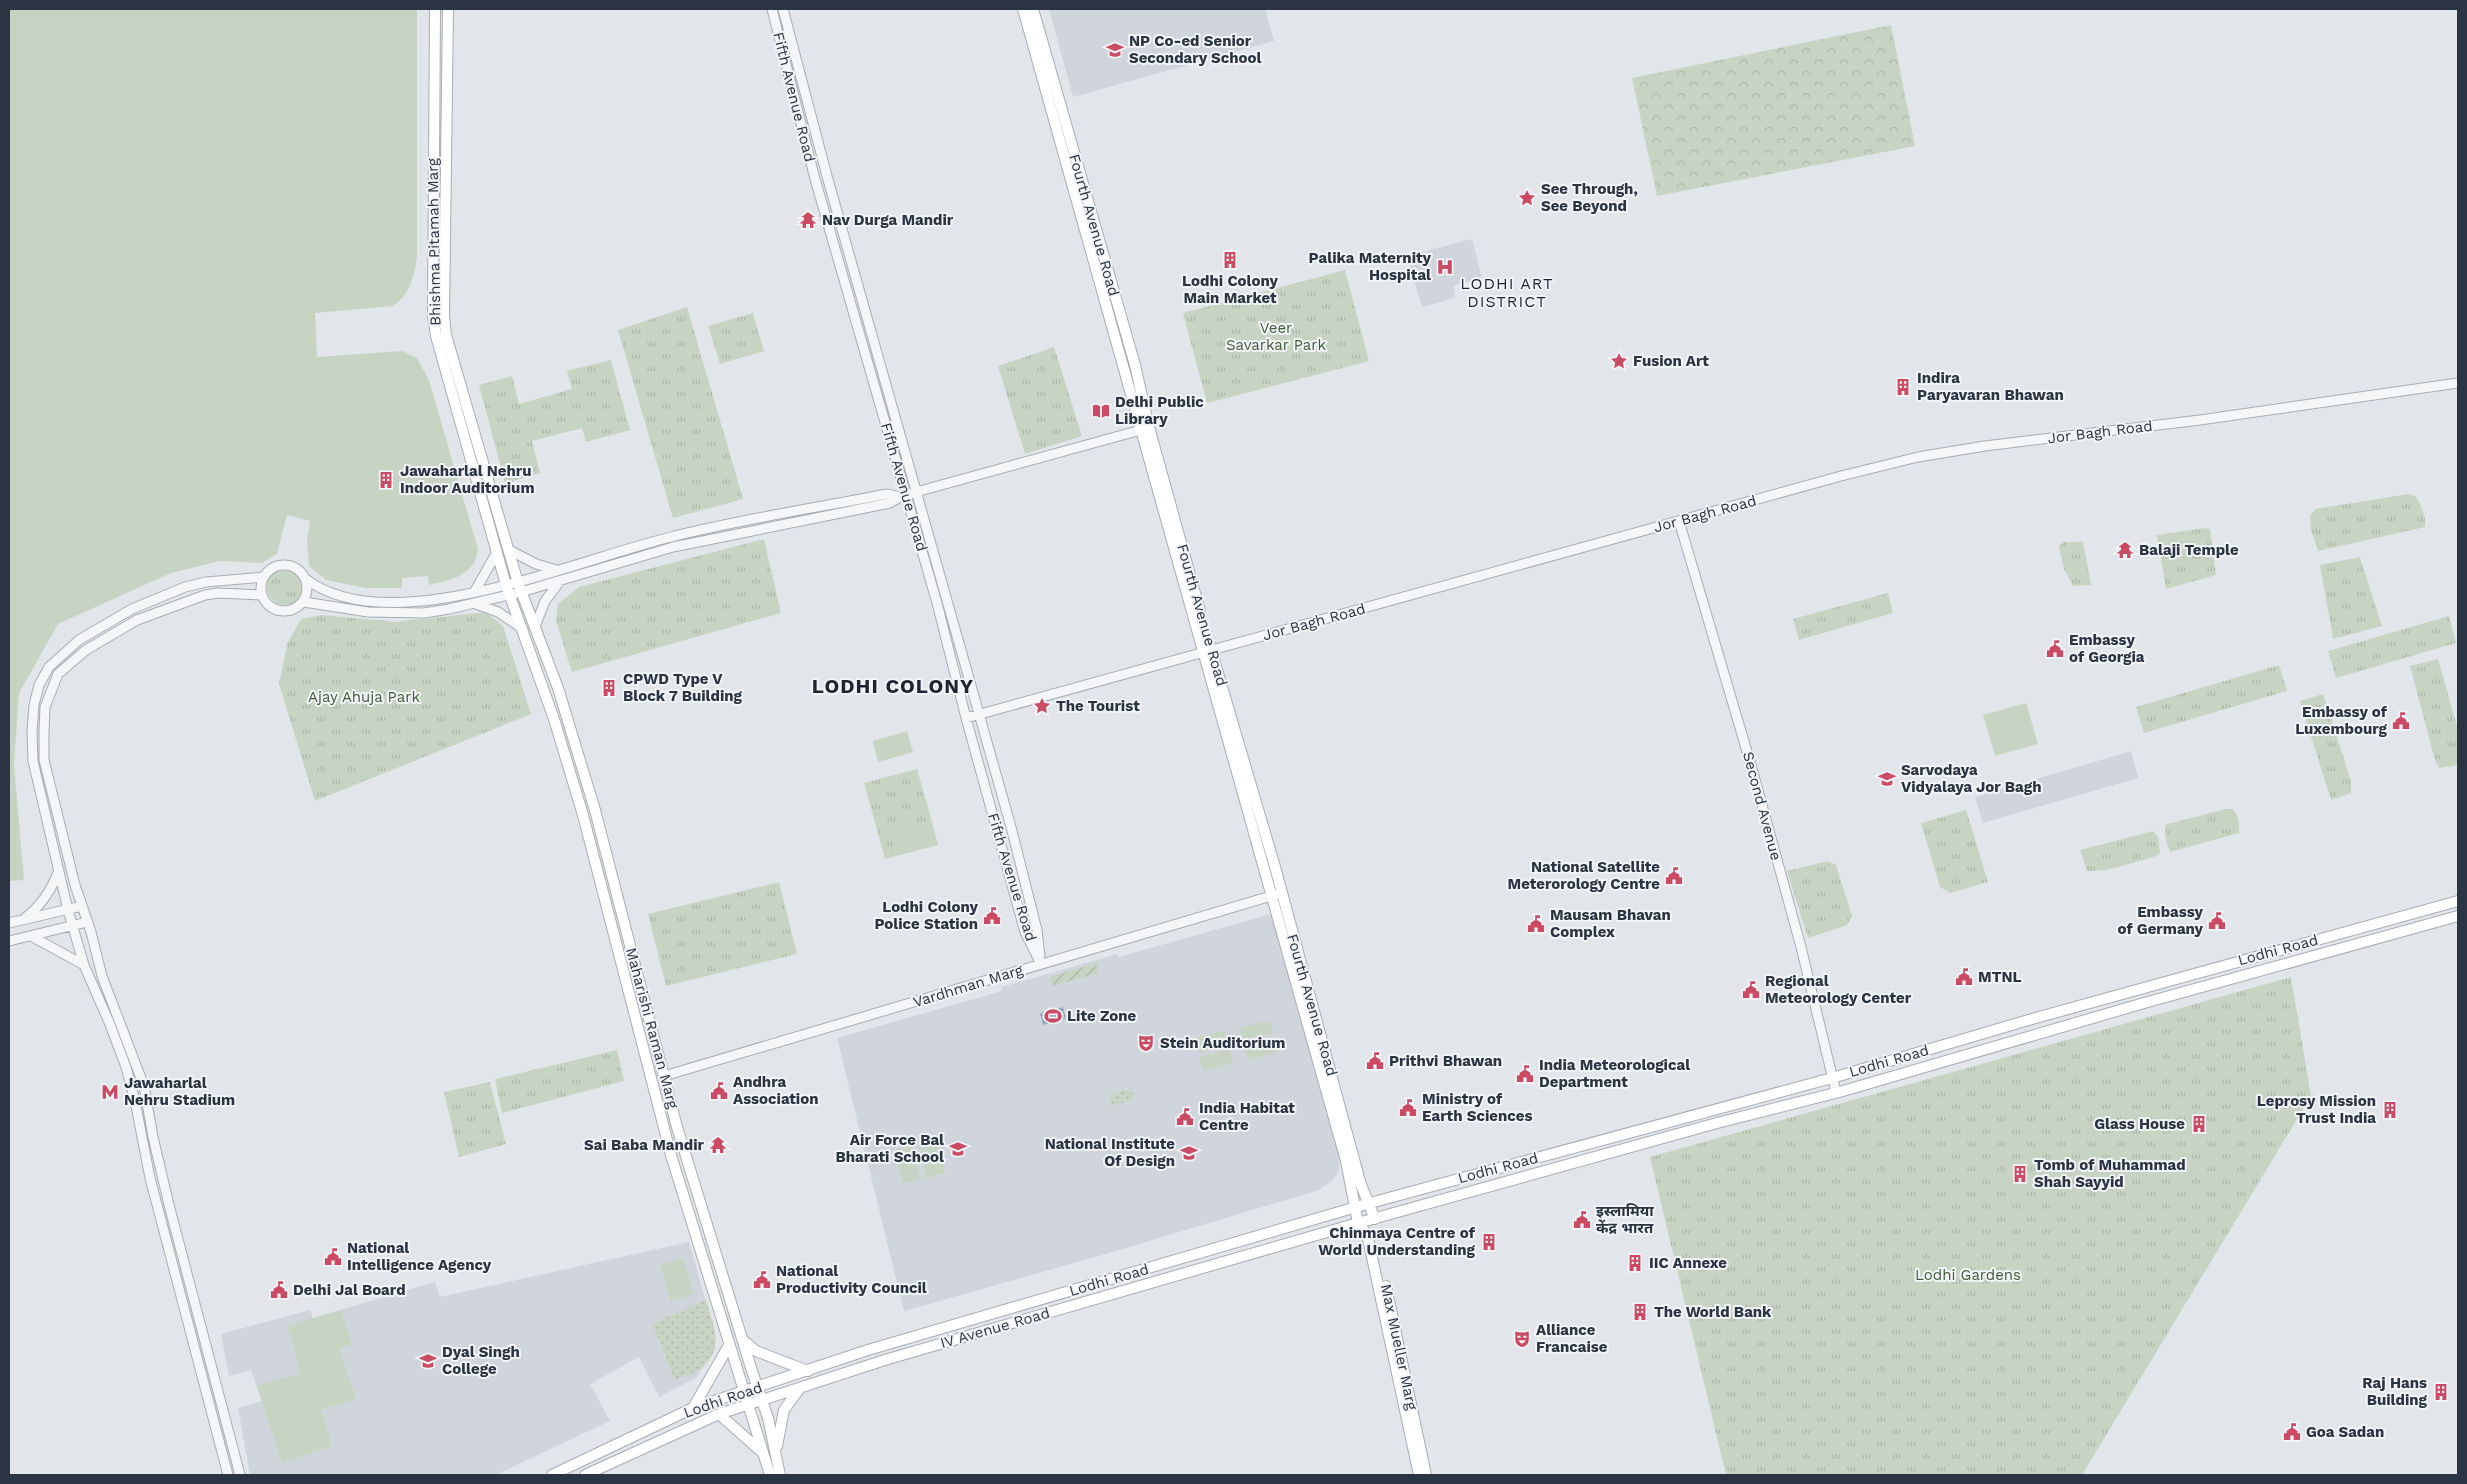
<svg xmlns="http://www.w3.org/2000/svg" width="2467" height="1484" font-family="'Work Sans','Noto Sans Devanagari',sans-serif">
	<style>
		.built { fill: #d0d5dc }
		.grass { fill: url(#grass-dots) }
		.forest { fill: url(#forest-crowns) }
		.park { fill: url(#park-tufts) }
		.garden { fill: url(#garden-furrows) }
		.pitch { fill: #c8d4c3 }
		.water { fill: url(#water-rules) }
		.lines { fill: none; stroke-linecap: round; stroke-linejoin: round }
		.tertiary-casing { stroke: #a7adb4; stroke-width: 11 }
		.secondary-casing { stroke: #a7adb4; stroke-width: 12 }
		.tertiary { stroke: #f5f6f8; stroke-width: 9 }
		.secondary { stroke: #fff; stroke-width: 10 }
		.labels { text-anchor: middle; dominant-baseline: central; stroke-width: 4; stroke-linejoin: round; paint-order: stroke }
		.poi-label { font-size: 15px; font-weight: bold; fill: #2a3442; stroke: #f2f4f7; text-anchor: start }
		.street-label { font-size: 15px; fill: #2a3442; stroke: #f2f4f7 }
		.park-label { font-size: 15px; fill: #415d38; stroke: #f2f4f7 }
		.neighbourhood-label { font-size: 16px; letter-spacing: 1px; fill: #1d2533; stroke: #f2f4f7 }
		.district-label { font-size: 20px; font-weight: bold; letter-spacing: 1px; fill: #1d2533; stroke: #f2f4f7 }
	</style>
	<defs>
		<pattern id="grass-dots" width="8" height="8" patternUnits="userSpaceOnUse" patternTransform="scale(1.25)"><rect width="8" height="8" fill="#c8d4c3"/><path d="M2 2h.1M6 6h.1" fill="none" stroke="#acb7a9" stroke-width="1.8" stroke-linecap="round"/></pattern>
		<pattern id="forest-crowns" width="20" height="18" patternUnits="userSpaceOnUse" patternTransform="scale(1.25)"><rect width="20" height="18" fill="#c8d4c3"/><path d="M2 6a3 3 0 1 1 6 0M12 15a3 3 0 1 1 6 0" fill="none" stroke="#acb7a9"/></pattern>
		<pattern id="park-tufts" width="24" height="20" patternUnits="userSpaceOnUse" patternTransform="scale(1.25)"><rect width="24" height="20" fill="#c8d4c3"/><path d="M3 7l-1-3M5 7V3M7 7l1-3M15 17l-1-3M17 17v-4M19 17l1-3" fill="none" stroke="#acb7a9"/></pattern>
		<pattern id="garden-furrows" width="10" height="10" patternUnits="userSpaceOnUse" patternTransform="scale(1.25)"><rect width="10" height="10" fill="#c8d4c3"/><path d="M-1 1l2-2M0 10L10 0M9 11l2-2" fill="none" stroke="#acb7a9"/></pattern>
		<pattern id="water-rules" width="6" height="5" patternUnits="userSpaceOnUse" patternTransform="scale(1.25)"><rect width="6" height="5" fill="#9eb5c9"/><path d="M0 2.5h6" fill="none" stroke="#8194a5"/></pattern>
	</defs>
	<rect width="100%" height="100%" fill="#e2e6ea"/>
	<path class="built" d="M 1049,9 L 1265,9 L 1274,41 L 1073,97 Z
		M 1472,239 L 1482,278 L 1453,286 L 1455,298 L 1422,307 L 1407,256 Z
		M 2131,751 L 2138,778 L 1983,823 L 1975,797 Z
		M 1271,914 L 1340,1154 L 1339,1171 L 1333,1180 L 1319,1190 L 1099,1256 L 904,1311 L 837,1038 L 1002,991 L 1002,987 L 1117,954 L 1118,957 L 1136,952 Z
		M 689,1242 L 716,1337 L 715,1349 L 696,1378 L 659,1397 L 639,1357 L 590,1384 L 610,1421 L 495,1475 L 250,1475 L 238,1408 L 262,1401 L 251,1370 L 229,1376 L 221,1334 L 310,1310 L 313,1318 L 435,1282 L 440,1297 Z"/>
	<path class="grass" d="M 1127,1090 L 1135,1094 L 1132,1100 L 1112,1106 L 1109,1095 Z
		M 706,1300 C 712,1321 725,1349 703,1366 C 696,1373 683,1376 675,1380 L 652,1324 Z"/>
	<path class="forest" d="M 1891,25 L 1915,146 L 1657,196 L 1632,78 Z"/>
	<path class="park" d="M 1345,270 L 1369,361 L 1207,403 L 1183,313 Z
		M 687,307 L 743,499 L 673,518 L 618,330 Z
		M 753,313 L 764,351 L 720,364 L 708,326 Z
		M 1054,347 L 1082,436 L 1025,454 L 998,366 Z
		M 611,360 L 630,430 L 586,442 L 582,428 L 532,441 L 540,473 L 505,483 L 479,385 L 512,376 L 519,404 L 572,389 L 567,371 Z
		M 2409,494 L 2416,497 C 2422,506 2426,516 2425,527 L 2318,551 L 2311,530 L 2310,516 L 2315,509 Z
		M 2204,528 L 2210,529 L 2216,575 L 2166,589 L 2157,535 Z
		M 764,539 L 781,613 L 572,672 L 556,621 L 558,604 L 579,587 Z
		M 2063,542 L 2083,542 L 2091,585 L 2073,586 L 2064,569 L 2059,547 Z
		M 2360,557 L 2382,626 L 2333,639 L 2320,565 Z
		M267 587a18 18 0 1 1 36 0a18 18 0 1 1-36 0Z
		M 1888,593 L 1893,613 L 1799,640 L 1793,619 Z
		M 486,612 L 503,626 L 531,714 L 315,801 L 279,684 L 287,644 L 301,619 L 322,615 L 396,622 Z
		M 2449,616 L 2456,643 L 2336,678 L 2328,651 Z
		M 2438,659 L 2458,730 L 2458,765 L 2439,768 L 2435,760 L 2410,666 Z
		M 2279,665 L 2287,691 L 2144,733 L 2136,707 Z
		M 2323,694 L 2351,781 L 2351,793 L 2331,800 L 2300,701 Z
		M 917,769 L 932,822 L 890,834 L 896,856 L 885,859 L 864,783 Z
		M 2225,809 L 2233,809 C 2239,817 2239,824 2239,833 L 2170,852 L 2166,841 L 2165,825 Z
		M 1966,810 L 1988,882 L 1950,893 L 1940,887 L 1921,823 Z
		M 2153,831 L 2158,837 L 2160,853 L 2154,857 L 2107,870 L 2087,871 L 2080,850 Z
		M 1828,861 L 1836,865 L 1852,916 L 1847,925 L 1808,938 L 1787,871 Z
		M 779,882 L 797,954 L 666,986 L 648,914 Z
		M 2291,977 L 2311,1096 L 2082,1475 L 1726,1475 L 1650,1157 Z
		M 617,1050 L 624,1081 L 502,1113 L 495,1079 Z
		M 490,1082 L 506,1144 L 459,1157 L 444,1092 Z"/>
	<path class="garden" d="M 1096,963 L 1098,973 L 1053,986 L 1050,977 Z"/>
	<path class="pitch" d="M 9,9 L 417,9 L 417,256 C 414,277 411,293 393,306 L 315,313 L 317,357 L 402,351 L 417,358 L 429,380 L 478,549 C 476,575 451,580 429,585 L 428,576 L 402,578 L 402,588 L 365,588 L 326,580 L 309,566 L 307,541 L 310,521 L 287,515 L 277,554 L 262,563 L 220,561 L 171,573 L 58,624 L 19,693 L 14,765 L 24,880 L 9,881 Z
		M 2026,703 L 2038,744 L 1995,756 L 1983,715 Z
		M 907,731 L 913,752 L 878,762 L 873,741 Z
		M 932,822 L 938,845 L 896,856 L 889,834 Z
		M 1270,1020 L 1273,1034 L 1243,1042 L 1240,1028 Z
		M 1225,1030 L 1229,1045 L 1199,1053 L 1195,1038 Z
		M 1275,1038 L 1278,1052 L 1248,1060 L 1245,1046 Z
		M 1229,1048 L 1233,1063 L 1203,1071 L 1199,1057 Z
		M 937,1140 L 945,1173 L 926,1178 L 919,1144 Z
		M 913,1146 L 920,1179 L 902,1183 L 894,1150 Z
		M 683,1258 L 694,1294 L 671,1301 L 660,1265 Z
		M 341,1310 L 352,1344 L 339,1349 L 356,1399 L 321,1410 L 332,1446 L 282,1463 L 257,1386 L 301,1373 L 287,1326 Z"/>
	<path class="water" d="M 1063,1007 L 1066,1019 L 1043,1025 L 1040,1013 Z"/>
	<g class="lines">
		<g class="tertiary-casing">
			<path id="tertiary" d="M 772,9 L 815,179 L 937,603 L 966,718 L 1025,932 L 1041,964
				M 783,9 L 827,176 L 1011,827 L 1037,930 L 1040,956
				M 1679,521 L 1751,765 L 1801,947 L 1836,1092
				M 509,550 L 536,564 L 557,570
				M261 588a23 23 0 1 1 46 0a23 23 0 1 1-46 0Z
				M 306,579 C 390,643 578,559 671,537 C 742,519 815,508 887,494 L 900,497
				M 475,591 L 497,552
				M 304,602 L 368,612 L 424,613 L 449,609 L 521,592 L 673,547 L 890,503 L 900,497 L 916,492 L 1148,428
				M 476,604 L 498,612 L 523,629
				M 535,627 L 545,601 L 560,581
				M 966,718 L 1841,476 L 1918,457 L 1985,446 L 2200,420 L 2458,383
				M 25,918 C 41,906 52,889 59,870
				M 9,923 L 82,906
				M 31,936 L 84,965
				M 9,941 L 87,922
				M 664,1076 L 1278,894
				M 228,1475 L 150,1178 L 135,1101 L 126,1067 L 109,1022 L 84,965 L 68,910 L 33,761 L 32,732 L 34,705 L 39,685 L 49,667 L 79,640 L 132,609 L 185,587 L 206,582 L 264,577
				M 240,1475 L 169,1205 L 153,1137 L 144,1086 L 102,976 L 91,932 L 75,885 L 44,760 L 44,732 L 45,707 L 58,674 L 86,650 L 137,620 L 205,595 L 218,593 L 262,595"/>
		</g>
		<g class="secondary-casing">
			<path id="secondary" d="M 435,9 L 433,316 L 436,336 L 506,585 L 554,719 L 583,815 L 671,1155 L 770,1475
				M 448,9 L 444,316 L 446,335 L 518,583 L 558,688 L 595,810 L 677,1127 L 752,1371 L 768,1418 L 780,1475
				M 1023,9 L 1346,1161 L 1358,1223 L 1367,1234 L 1419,1475
				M 1033,9 L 1135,365 L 1149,427 L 1200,611
				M 1210,646 L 1275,867 L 1361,1185 L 1375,1219
				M 1386,1286 L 1426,1475
				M 743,1340 L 756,1351 L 808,1371
				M 693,1408 L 729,1345
				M 719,1414 L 763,1453
				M 777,1446 L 784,1410 L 800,1388
				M 552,1475 L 693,1408 L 868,1350 L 1370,1203 L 1832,1078 L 2032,1019 L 2458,901
				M 585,1475 L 719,1414 L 888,1359 L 1358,1223 L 1717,1123 L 1843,1091 L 2144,1003 L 2458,916"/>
		</g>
		<use href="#tertiary" class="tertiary"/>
		<use href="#secondary" class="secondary"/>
	</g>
	<defs>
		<g id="school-bare" transform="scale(1.35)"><path d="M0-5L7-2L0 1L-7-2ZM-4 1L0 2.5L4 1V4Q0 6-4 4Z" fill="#cb4b65" stroke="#f2f4f7" stroke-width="2.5" paint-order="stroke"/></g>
		<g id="sight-bare" transform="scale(1.35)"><path d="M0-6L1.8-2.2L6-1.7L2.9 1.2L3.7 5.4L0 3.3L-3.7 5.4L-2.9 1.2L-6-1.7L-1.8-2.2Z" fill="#cb4b65" stroke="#f2f4f7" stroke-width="2.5" paint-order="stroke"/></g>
		<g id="temple-bare" transform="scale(1.35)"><path d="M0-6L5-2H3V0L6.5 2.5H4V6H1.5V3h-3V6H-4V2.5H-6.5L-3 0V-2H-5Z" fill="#cb4b65" stroke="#f2f4f7" stroke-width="2.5" paint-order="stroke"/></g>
		<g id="building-bare" transform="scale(1.35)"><path d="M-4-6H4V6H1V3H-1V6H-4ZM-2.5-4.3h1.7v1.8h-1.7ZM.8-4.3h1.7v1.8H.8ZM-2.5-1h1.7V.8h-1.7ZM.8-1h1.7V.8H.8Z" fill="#cb4b65" stroke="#f2f4f7" stroke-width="2.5" paint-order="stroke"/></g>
		<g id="hospital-bare" transform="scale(1.35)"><path d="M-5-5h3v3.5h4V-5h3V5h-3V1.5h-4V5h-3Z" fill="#cb4b65" stroke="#f2f4f7" stroke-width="2.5" paint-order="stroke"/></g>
		<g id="library-bare" transform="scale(1.35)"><path d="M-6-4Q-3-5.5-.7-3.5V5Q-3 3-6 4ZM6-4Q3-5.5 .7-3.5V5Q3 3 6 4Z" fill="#cb4b65" stroke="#f2f4f7" stroke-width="2.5" paint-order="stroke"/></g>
		<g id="civic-bare" transform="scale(1.35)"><path d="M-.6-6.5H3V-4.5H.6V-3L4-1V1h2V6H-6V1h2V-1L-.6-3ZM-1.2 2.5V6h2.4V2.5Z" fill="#cb4b65" stroke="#f2f4f7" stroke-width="2.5" paint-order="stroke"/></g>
		<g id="stadium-bare" transform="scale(1.35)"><path d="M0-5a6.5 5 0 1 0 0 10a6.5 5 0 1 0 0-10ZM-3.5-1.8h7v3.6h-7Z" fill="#cb4b65" stroke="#f2f4f7" stroke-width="2.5" paint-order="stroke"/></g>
		<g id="theatre-bare" transform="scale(1.35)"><path d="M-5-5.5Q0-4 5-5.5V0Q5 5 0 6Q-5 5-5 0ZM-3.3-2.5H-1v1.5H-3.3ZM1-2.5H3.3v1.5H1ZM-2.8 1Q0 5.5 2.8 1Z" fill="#cb4b65" stroke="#f2f4f7" stroke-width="2.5" paint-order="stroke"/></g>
		<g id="metro-bare" transform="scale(1.35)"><path d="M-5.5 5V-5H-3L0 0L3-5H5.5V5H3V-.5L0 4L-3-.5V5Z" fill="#cb4b65" stroke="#f2f4f7" stroke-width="2.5" paint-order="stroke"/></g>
		<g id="university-bare" transform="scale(1.35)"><path d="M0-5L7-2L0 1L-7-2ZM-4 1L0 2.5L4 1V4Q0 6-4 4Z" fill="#cb4b65" stroke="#f2f4f7" stroke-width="2.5" paint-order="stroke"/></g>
	</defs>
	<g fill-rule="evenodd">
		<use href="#school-bare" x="1115" y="50"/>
		<use href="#sight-bare" x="1527" y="198"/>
		<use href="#temple-bare" x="808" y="220"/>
		<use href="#building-bare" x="1230" y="260"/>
		<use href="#hospital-bare" x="1445" y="267"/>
		<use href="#sight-bare" x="1619" y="361"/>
		<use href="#building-bare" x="1903" y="387"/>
		<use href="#library-bare" x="1101" y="411"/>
		<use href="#building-bare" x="386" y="480"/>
		<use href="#temple-bare" x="2125" y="550"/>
		<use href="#civic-bare" x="2055" y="649"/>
		<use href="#building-bare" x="609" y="688"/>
		<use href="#sight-bare" x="1042" y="706"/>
		<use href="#civic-bare" x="2401" y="721"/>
		<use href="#school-bare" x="1887" y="779"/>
		<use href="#civic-bare" x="1674" y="876"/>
		<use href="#civic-bare" x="992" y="916"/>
		<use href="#civic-bare" x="2217" y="921"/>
		<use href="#civic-bare" x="1536" y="924"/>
		<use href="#civic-bare" x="1964" y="977"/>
		<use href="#civic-bare" x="1751" y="990"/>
		<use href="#stadium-bare" x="1053" y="1016"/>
		<use href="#theatre-bare" x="1146" y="1043"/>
		<use href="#civic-bare" x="1375" y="1061"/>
		<use href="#civic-bare" x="1525" y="1074"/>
		<use href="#civic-bare" x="719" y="1091"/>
		<use href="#metro-bare" x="110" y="1092"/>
		<use href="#civic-bare" x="1408" y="1108"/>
		<use href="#building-bare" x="2390" y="1110"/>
		<use href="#civic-bare" x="1185" y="1117"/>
		<use href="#building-bare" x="2199" y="1124"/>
		<use href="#temple-bare" x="718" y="1145"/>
		<use href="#school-bare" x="958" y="1149"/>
		<use href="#university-bare" x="1189" y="1153"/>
		<use href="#building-bare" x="2020" y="1174"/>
		<use href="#civic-bare" x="1582" y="1220"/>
		<use href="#building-bare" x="1489" y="1242"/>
		<use href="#civic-bare" x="333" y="1257"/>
		<use href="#building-bare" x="1635" y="1263"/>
		<use href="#civic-bare" x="762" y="1280"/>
		<use href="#civic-bare" x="279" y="1290"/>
		<use href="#building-bare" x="1640" y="1312"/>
		<use href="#theatre-bare" x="1522" y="1339"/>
		<use href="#university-bare" x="428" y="1361"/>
		<use href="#building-bare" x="2441" y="1392"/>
		<use href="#civic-bare" x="2292" y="1432"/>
	</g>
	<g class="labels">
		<g class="poi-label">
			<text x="1129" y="41">NP Co-ed Senior<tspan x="1129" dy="17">Secondary School</tspan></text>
			<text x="1541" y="189">See Through,<tspan x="1541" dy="17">See Beyond</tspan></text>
			<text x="822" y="220">Nav Durga Mandir</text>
			<text x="1431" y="258" text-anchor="end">Palika Maternity<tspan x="1431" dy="17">Hospital</tspan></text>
			<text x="1230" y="281" text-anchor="middle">Lodhi Colony<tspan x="1230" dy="17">Main Market</tspan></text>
			<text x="1633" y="361">Fusion Art</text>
			<text x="1917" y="378">Indira<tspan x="1917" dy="17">Paryavaran Bhawan</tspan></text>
			<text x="1115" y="402">Delhi Public<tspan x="1115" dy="17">Library</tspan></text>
			<text x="400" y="471">Jawaharlal Nehru<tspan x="400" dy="17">Indoor Auditorium</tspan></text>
			<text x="2139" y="550">Balaji Temple</text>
			<text x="2069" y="640">Embassy<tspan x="2069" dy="17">of Georgia</tspan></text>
			<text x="623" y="679">CPWD Type V<tspan x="623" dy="17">Block 7 Building</tspan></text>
			<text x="1056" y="706">The Tourist</text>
			<text x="2387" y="712" text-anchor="end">Embassy of<tspan x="2387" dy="17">Luxembourg</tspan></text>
			<text x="1901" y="770">Sarvodaya<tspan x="1901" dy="17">Vidyalaya Jor Bagh</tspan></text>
			<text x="1660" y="867" text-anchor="end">National Satellite<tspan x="1660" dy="17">Meterorology Centre</tspan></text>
			<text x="978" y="907" text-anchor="end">Lodhi Colony<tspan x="978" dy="17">Police Station</tspan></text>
			<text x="2203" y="912" text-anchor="end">Embassy<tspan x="2203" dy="17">of Germany</tspan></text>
			<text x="1550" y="915">Mausam Bhavan<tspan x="1550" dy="17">Complex</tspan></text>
			<text x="1978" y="977">MTNL</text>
			<text x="1765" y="981">Regional<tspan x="1765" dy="17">Meteorology Center</tspan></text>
			<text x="1067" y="1016">Lite Zone</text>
			<text x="1160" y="1043">Stein Auditorium</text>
			<text x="1389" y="1061">Prithvi Bhawan</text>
			<text x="1539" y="1065">India Meteorological<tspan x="1539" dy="17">Department</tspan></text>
			<text x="733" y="1082">Andhra<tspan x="733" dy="17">Association</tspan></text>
			<text x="124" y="1083">Jawaharlal<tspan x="124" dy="17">Nehru Stadium</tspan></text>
			<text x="1422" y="1099">Ministry of<tspan x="1422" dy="17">Earth Sciences</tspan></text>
			<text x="2376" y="1101" text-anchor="end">Leprosy Mission<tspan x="2376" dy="17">Trust India</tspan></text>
			<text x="1199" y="1108">India Habitat<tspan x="1199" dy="17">Centre</tspan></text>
			<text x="2185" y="1124" text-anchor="end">Glass House</text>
			<text x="944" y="1140" text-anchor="end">Air Force Bal<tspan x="944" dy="17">Bharati School</tspan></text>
			<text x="1175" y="1144" text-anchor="end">National Institute<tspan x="1175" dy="17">Of Design</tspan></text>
			<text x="704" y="1145" text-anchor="end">Sai Baba Mandir</text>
			<text x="2034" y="1165">Tomb of Muhammad<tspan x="2034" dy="17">Shah Sayyid</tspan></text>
			<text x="1596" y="1211">इस्लामिया<tspan x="1596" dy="17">केंद्र भारत</tspan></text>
			<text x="1475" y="1233" text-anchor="end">Chinmaya Centre of<tspan x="1475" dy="17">World Understanding</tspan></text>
			<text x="347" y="1248">National<tspan x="347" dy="17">Intelligence Agency</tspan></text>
			<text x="1649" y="1263">IIC Annexe</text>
			<text x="776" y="1271">National<tspan x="776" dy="17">Productivity Council</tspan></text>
			<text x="293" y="1290">Delhi Jal Board</text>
			<text x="1654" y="1312">The World Bank</text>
			<text x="1536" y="1330">Alliance<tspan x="1536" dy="17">Francaise</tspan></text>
			<text x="442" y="1352">Dyal Singh<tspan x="442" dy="17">College</tspan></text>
			<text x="2427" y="1383" text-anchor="end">Raj Hans<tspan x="2427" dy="17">Building</tspan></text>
			<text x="2306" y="1432">Goa Sadan</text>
		</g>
		<g class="street-label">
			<text transform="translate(794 97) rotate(76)">Fifth Avenue Road</text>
			<text transform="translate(1094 225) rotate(74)">Fourth Avenue Road</text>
			<text transform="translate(434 242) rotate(-91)">Bhishma Pitamah Marg</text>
			<text transform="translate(2100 432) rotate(-7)">Jor Bagh Road</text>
			<text transform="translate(904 487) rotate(74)">Fifth Avenue Road</text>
			<text transform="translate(1705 514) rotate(-15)">Jor Bagh Road</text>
			<text transform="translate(1202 615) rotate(74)">Fourth Avenue Road</text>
			<text transform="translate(1314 622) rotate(-15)">Jor Bagh Road</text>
			<text transform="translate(1762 806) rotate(75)">Second Avenue</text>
			<text transform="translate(1012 877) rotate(73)">Fifth Avenue Road</text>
			<text transform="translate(2278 950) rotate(-15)">Lodhi Road</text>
			<text transform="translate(968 986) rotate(-17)">Vardhman Marg</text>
			<text transform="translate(1312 1005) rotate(74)">Fourth Avenue Road</text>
			<text transform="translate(652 1028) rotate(75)">Maharishi Raman Marg</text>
			<text transform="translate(1889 1061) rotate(-16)">Lodhi Road</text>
			<text transform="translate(1498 1168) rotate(-15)">Lodhi Road</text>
			<text transform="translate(1109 1280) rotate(-16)">Lodhi Road</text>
			<text transform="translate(995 1328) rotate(-16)">IV Avenue Road</text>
			<text transform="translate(1399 1347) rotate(78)">Max Mueller Marg</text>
			<text transform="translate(723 1400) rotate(-19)">Lodhi Road</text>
		</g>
		<g class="park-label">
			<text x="1276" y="328">Veer<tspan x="1276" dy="17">Savarkar Park</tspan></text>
			<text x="364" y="697">Ajay Ahuja Park</text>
			<text x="1968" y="1275">Lodhi Gardens</text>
		</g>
		<g class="neighbourhood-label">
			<text x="1507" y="283">LODHI ART<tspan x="1507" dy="18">DISTRICT</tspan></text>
		</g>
		<g class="district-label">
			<text x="893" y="686">LODHI COLONY</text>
		</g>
	</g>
	<rect width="2467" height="1484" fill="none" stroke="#2a3442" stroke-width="20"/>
</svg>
